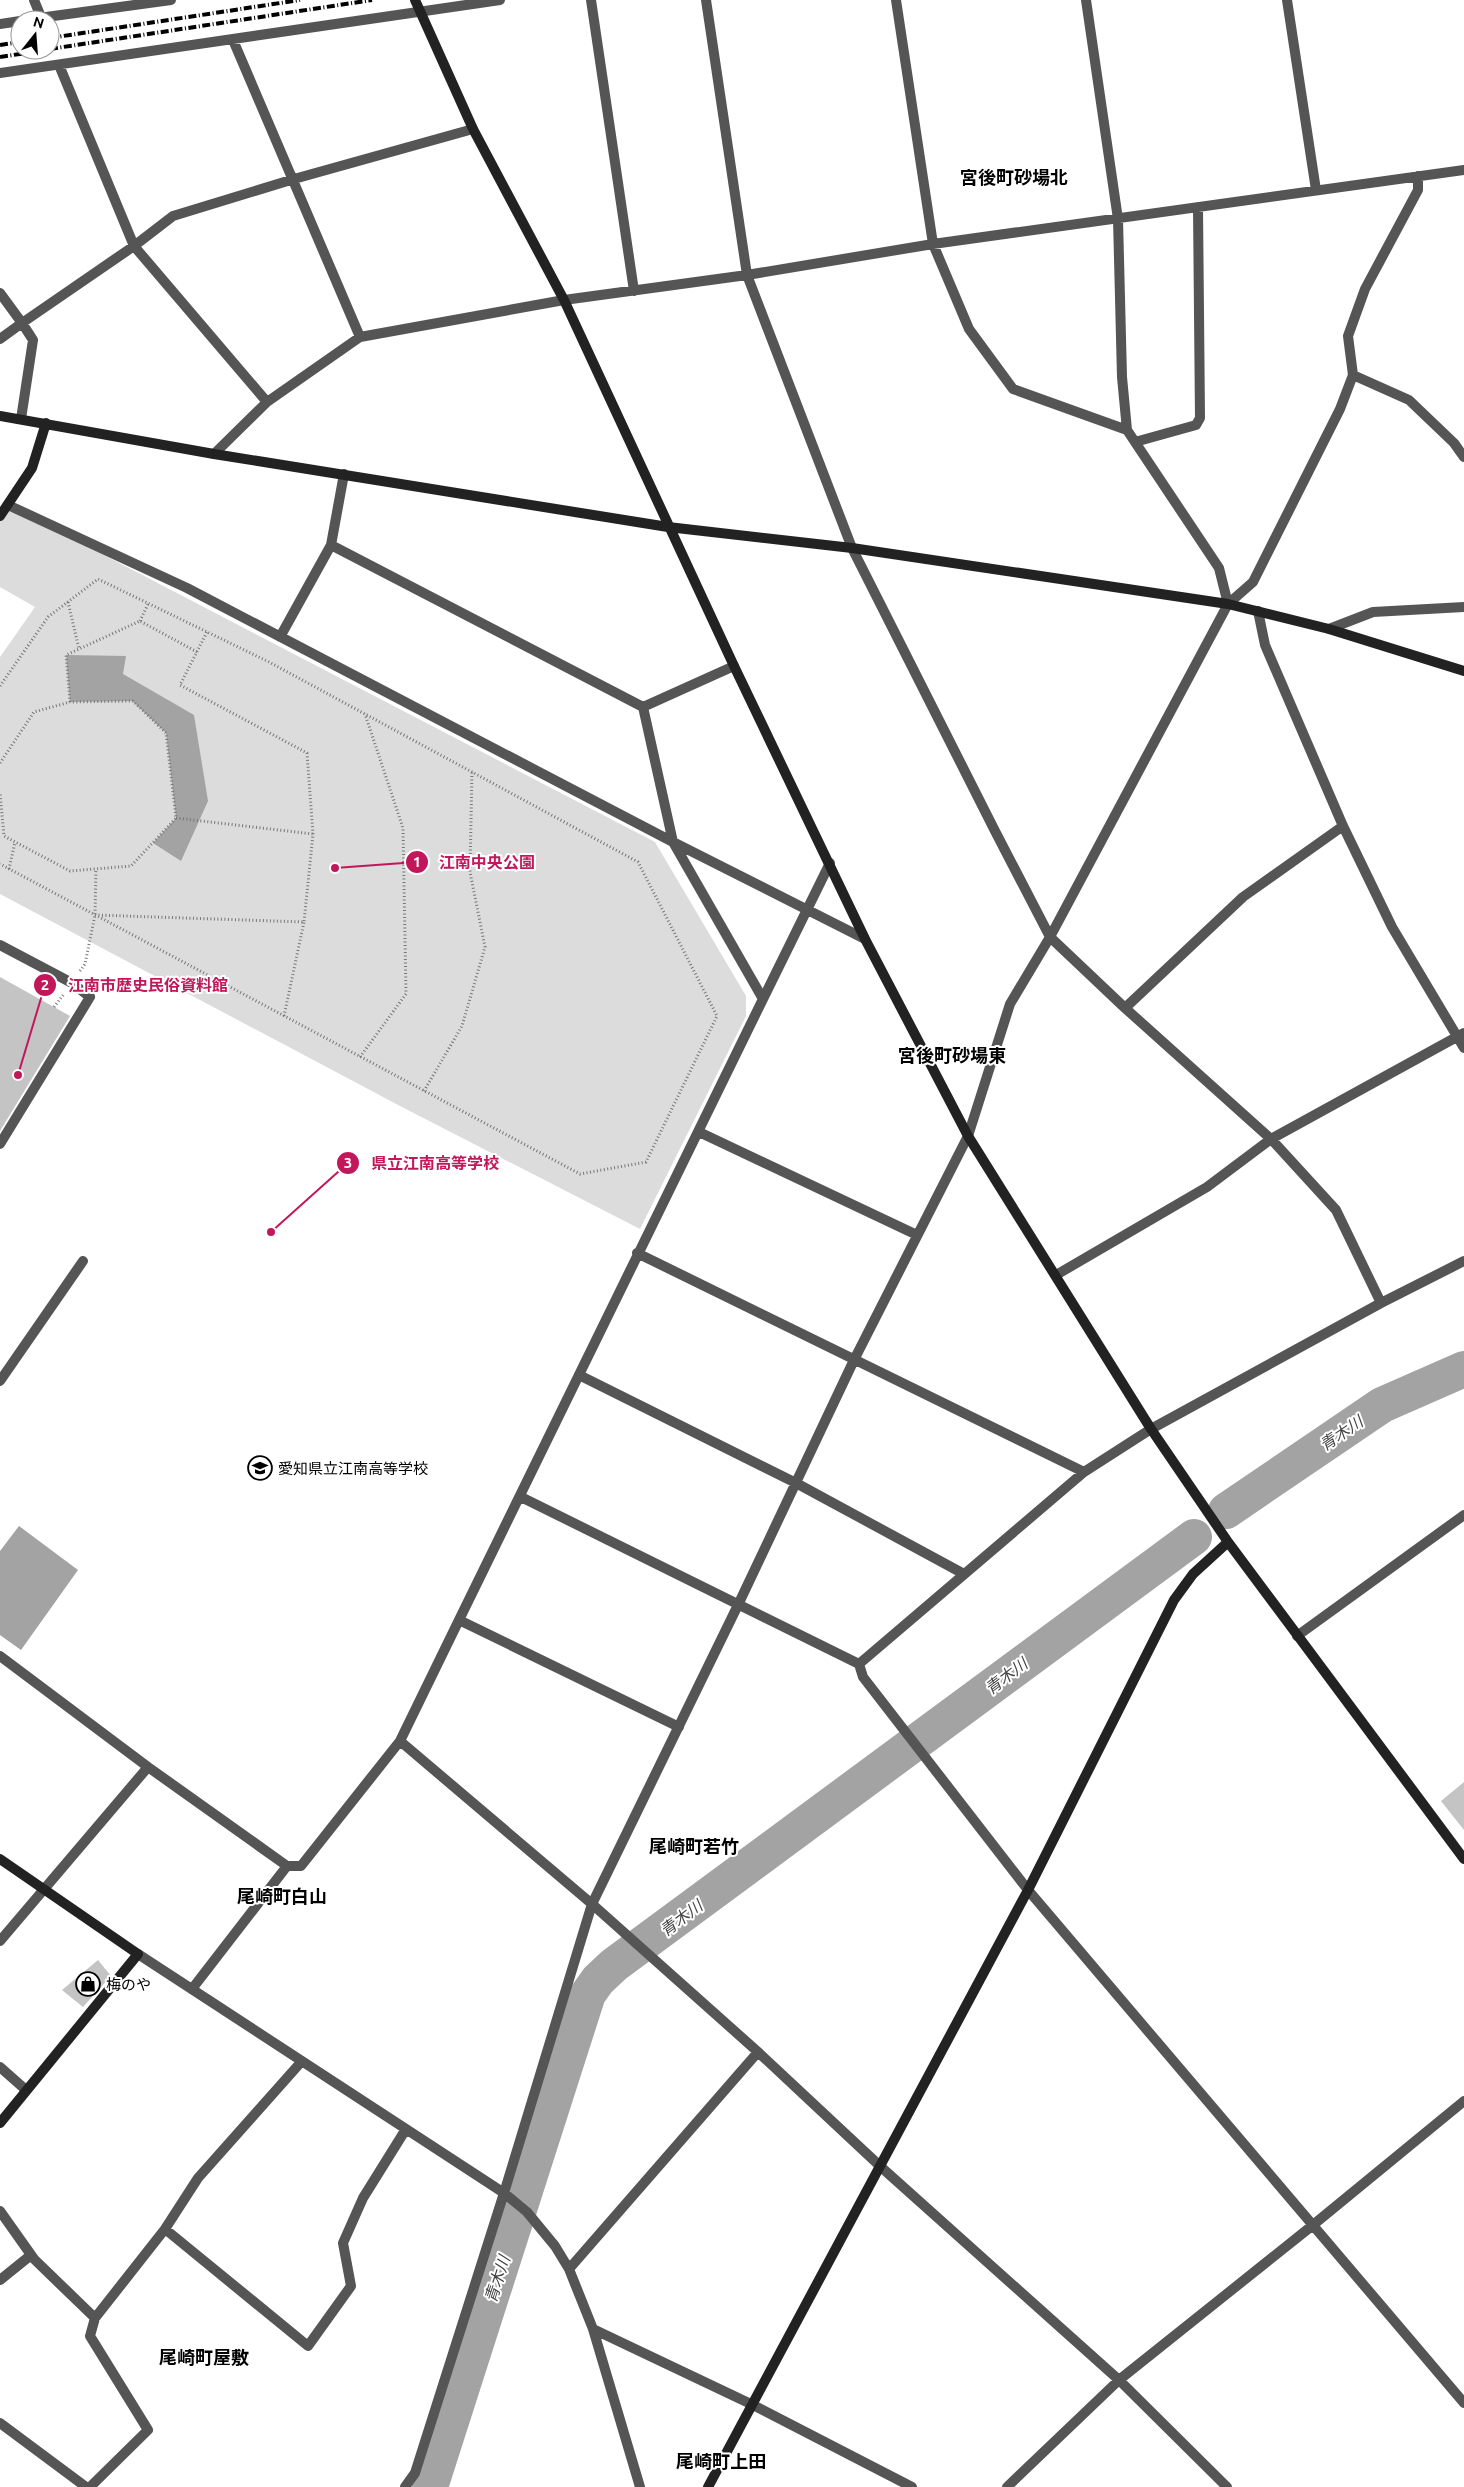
<svg xmlns="http://www.w3.org/2000/svg" width="1464" height="2487" font-family="Ubuntu,'Noto Sans JP',sans-serif">
	<style>
		.green { fill: #dcdcdc }
		.water { fill: #a3a3a3 }
		.lines { fill: none; stroke-linecap: round; stroke-linejoin: round }
		.river { stroke: #a3a3a3; stroke-width: 36 }
		.building { fill: #c4c4c4 }
		.path { stroke: #777; stroke-width: 3; stroke-dasharray: 1 2.5; stroke-linecap: butt }
		.lane { stroke: #555; stroke-width: 10 }
		.street { stroke: #555; stroke-width: 10 }
		.secondary { stroke: #222; stroke-width: 10 }
		.rail { stroke: #000; stroke-width: 4; stroke-dasharray: 8 2.5 1 2.5; stroke-linecap: butt }
		.labels { text-anchor: middle; dominant-baseline: central; stroke-width: 4; stroke-linejoin: round; paint-order: stroke }
		.poi-label { font-size: 15px; fill: #000; stroke: #fff; text-anchor: start }
		.water-label { font-size: 16px; font-style: italic; fill: #444; stroke: #fff }
		.quarter-label { font-size: 18px; font-weight: bold; fill: #000; stroke: #fff }
		.leader { fill: none; stroke: #c2185b; stroke-width: 2 }
		.callout-dot { fill: #c2185b; stroke: #fff; stroke-width: 2 }
		.mark-label { font-size: 15px; text-anchor: middle; font-weight: bold; fill: #fff }
		.callout-label { font-size: 16px; text-anchor: middle; font-weight: bold; fill: #c2185b; stroke: #fff; stroke-width: 4; stroke-linejoin: round; paint-order: stroke }
	</style>
	<rect width="100%" height="100%" fill="#fff"/>
	<path class="green" d="M 8,505 L 655,842 L 746,996 L 746,1016 L 640,1229 L 400,1106 L 0,894 L 0,657 L 35,607 L 0,587 L 0,516 Z"/>
	<path class="water" d="M 66,655 L 126,656 L 123,674 L 194,715 L 208,801 L 181,861 L 153,843 L 176,818 L 166,733 L 132,701 L 70,702 Z
		M 19,1526 L 78,1570 L 21,1650 L 0,1635 L 0,1551 Z"/>
	<g class="lines">
		<path class="river" d="M 1226,1511 L 1382,1405 L 1464,1369
			M 430,2487 L 588,1994 L 598,1980 L 614,1965 L 1194,1537"/>
	</g>
	<path class="building" d="M 0,977 L 70,1016 L 0,1131 Z
		M 1464,1782 L 1464,1830 L 1441,1801 Z
		M 98,1960 L 111,1976 L 83,2007 L 62,1990 Z"/>
	<g class="lines">
		<path class="path" d="M 68,602 L 79,649
			M 140,621 L 148,604
			M 0,686 L 48,617 L 98,579 L 269,662 L 638,862 L 717,1016 L 646,1162 L 580,1174 L 0,864
			M 70,702 L 66,655 L 140,621 L 197,652
			M 0,763 L 34,712 L 70,702 L 133,701 L 166,733 L 176,818 L 131,866 L 70,871 L 4,836 L 0,793
			M 176,818 L 313,834
			M 9,869 L 15,842
			M 95,915 L 304,922 L 313,834 L 307,753 L 180,685 L 207,632
			M 80,971 L 85,964 L 95,915 L 96,869
			M 54,1007 L 64,994
			M 284,1016 L 304,922
			M 360,1057 L 406,994 L 403,828 L 365,714
			M 424,1091 L 462,1026 L 485,947 L 470,872 L 472,772"/>
		<path class="lane" d="M 0,945 L 72,983 L 90,997 L 0,1144
			M 0,1381 L 83,1261"/>
		<path class="street" d="M 34,0 L 41,17
			M 591,0 L 634,291
			M 706,0 L 747,275 L 852,548 L 995,831 L 1050,937 L 1125,1008 L 1271,1139 L 1336,1210 L 1381,1303
			M 896,0 L 933,244 L 969,329 L 1013,389 L 1127,430
			M 1086,0 L 1118,219 L 1122,377 L 1127,430 L 1219,568 L 1228,604
			M 1287,0 L 1316,190
			M 24,20 L 171,0
			M 0,24 L 20,21
			M 233,40 L 360,337
			M 59,65 L 134,246 L 267,402
			M 0,73 L 500,0
			M 0,293 L 22,323 L 134,246 L 173,216 L 294,179 L 473,129
			M 0,339 L 22,323 L 33,340 L 21,419
			M 1353,375 L 1409,400 L 1454,443 L 1464,457
			M 1135,442 L 1196,425 L 1200,418 L 1198,207
			M 214,454 L 267,402 L 360,337 L 564,300 L 747,275 L 933,244 L 1464,170
			M 8,505 L 187,588 L 673,842 L 763,999 L 459,1620 L 679,1727
			M 331,545 L 643,707
			M 1258,611 L 1265,645 L 1343,826 L 1392,927 L 1464,1048
			M 1329,629 L 1373,612 L 1464,607
			M 280,637 L 331,545 L 344,474
			M 734,666 L 643,707 L 673,842 L 865,939
			M 763,999 L 830,863
			M 1125,1008 L 1243,897 L 1343,826
			M 699,1132 L 917,1235
			M 637,1253 L 1084,1472
			M 1056,1275 L 1207,1187 L 1271,1139 L 1464,1033
			M 579,1375 L 796,1483 L 964,1574
			M 521,1497 L 859,1664 L 863,1677 L 1028,1890 L 1464,2403
			M 1297,1636 L 1464,1515
			M 0,1656 L 148,1767 L 287,1866
			M 859,1664 L 1084,1472 L 1151,1429 L 1381,1303 L 1464,1261
			M 400,1741 L 592,1904 L 758,2052 L 881,2167 L 1119,2380 L 1227,2487
			M 0,1941 L 148,1767
			M 138,1954 L 504,2193 L 527,2212 L 555,2246 L 569,2269 L 593,2329 L 640,2487
			M 192,1989 L 287,1866 L 301,1866 L 400,1741 L 459,1620
			M 0,2067 L 26,2090
			M 0,2211 L 34,2259 L 95,2318
			M 165,2229 L 308,2346 L 351,2286 L 343,2243 L 363,2198 L 406,2129
			M 569,2269 L 758,2052
			M 0,2280 L 31,2255
			M 593,2329 L 753,2405 L 912,2487
			M 0,2423 L 86,2487
			M 90,2487 L 148,2430 L 90,2336 L 95,2318 L 165,2229 L 198,2178 L 302,2061
			M 405,2487 L 415,2473 L 504,2193 L 592,1904 L 738,1605 L 854,1360 L 968,1136 L 1010,1004 L 1050,937 L 1228,604 L 1253,582 L 1340,409 L 1353,375 L 1348,336 L 1365,289 L 1418,190 L 1418,176
			M 1007,2487 L 1119,2380 L 1313,2225 L 1464,2101"/>
		<path class="secondary" d="M 415,0 L 473,129 L 564,300 L 734,666 L 865,939 L 968,1136 L 1151,1429 L 1228,1542 L 1464,1859
			M 0,416 L 214,454 L 668,527 L 852,548 L 1228,604 L 1329,629 L 1464,671
			M 0,516 L 32,468 L 46,423
			M 0,1859 L 138,1954 L 0,2123
			M 708,2487 L 1028,1890 L 1174,1600 L 1193,1574 L 1228,1542"/>
		<path class="rail" d="M 50,38 L 300,0
			M 0,45 L 20,42
			M 50,49 L 372,0
			M 0,57 L 46,50"/>
	</g>
	<defs>
		<g id="school-ring" transform="scale(1.25)"><circle r="9.5" fill="#fff" stroke="#000" stroke-width="1.5"/><path d="M0-5L7-2L0 1L-7-2ZM-4 1L0 2.5L4 1V4Q0 6-4 4Z" fill="#000"/></g>
		<g id="shop-ring" transform="scale(1.25)"><circle r="9.5" fill="#fff" stroke="#000" stroke-width="1.5"/><path d="M-5-2.5h2.3a2.7 3.5 0 0 1 5.4 0H5L5.5 6h-11ZM-1.5-2.5h3a1.5 2.3 0 0 0-3 0Z" fill="#000"/></g>
	</defs>
	<g fill-rule="evenodd">
		<use href="#school-ring" x="260" y="1468"/>
		<use href="#shop-ring" x="88" y="1984"/>
	</g>
	<g class="labels">
		<g class="poi-label">
			<text x="278" y="1468">愛知県立江南高等学校</text>
			<text x="106" y="1984">梅のや</text>
		</g>
		<g class="water-label">
			<text transform="translate(1341 1433) rotate(-34)">青木川</text>
			<text transform="translate(1006 1676) rotate(-37)">青木川</text>
			<text transform="translate(681 1918) rotate(-37)">青木川</text>
			<text transform="translate(497 2279) rotate(-72)">青木川</text>
		</g>
		<g class="quarter-label">
			<text x="1014" y="177">宮後町砂場北</text>
			<text x="952" y="1055">宮後町砂場東</text>
			<text x="694" y="1846">尾崎町若竹</text>
			<text x="282" y="1896">尾崎町白山</text>
			<text x="204" y="2357">尾崎町屋敷</text>
			<text x="721" y="2461">尾崎町上田</text>
		</g>
	</g>
	<path class="leader" d="M335 868L417 862M18 1075L45 985M271 1232L348 1163"/>
	<g class="callout-dot">
		<circle cx="335" cy="868" r="5"/>
		<circle cx="18" cy="1075" r="5"/>
		<circle cx="271" cy="1232" r="5"/>
		<circle cx="417" cy="862" r="12"/>
		<circle cx="45" cy="985" r="12"/>
		<circle cx="348" cy="1163" r="12"/>
	</g>
	<g class="mark-label">
		<text x="417" y="867">1</text>
		<text x="45" y="990">2</text>
		<text x="348" y="1168">3</text>
	</g>
	<g class="callout-label">
		<text x="487" y="868">江南中央公園</text>
		<text x="148" y="991">江南市歴史民俗資料館</text>
		<text x="435" y="1169">県立江南高等学校</text>
	</g>
	<g transform="translate(35 35) rotate(17)"><circle r="24" fill="#ffffff" stroke="#999999"/>
	<path d="M0-4L9 19L0 12L-9 19Z" fill="#000000"/>
	<text y="-8" font-size="14" font-weight="bold" text-anchor="middle" fill="#000000">N</text>
	</g>
</svg>
